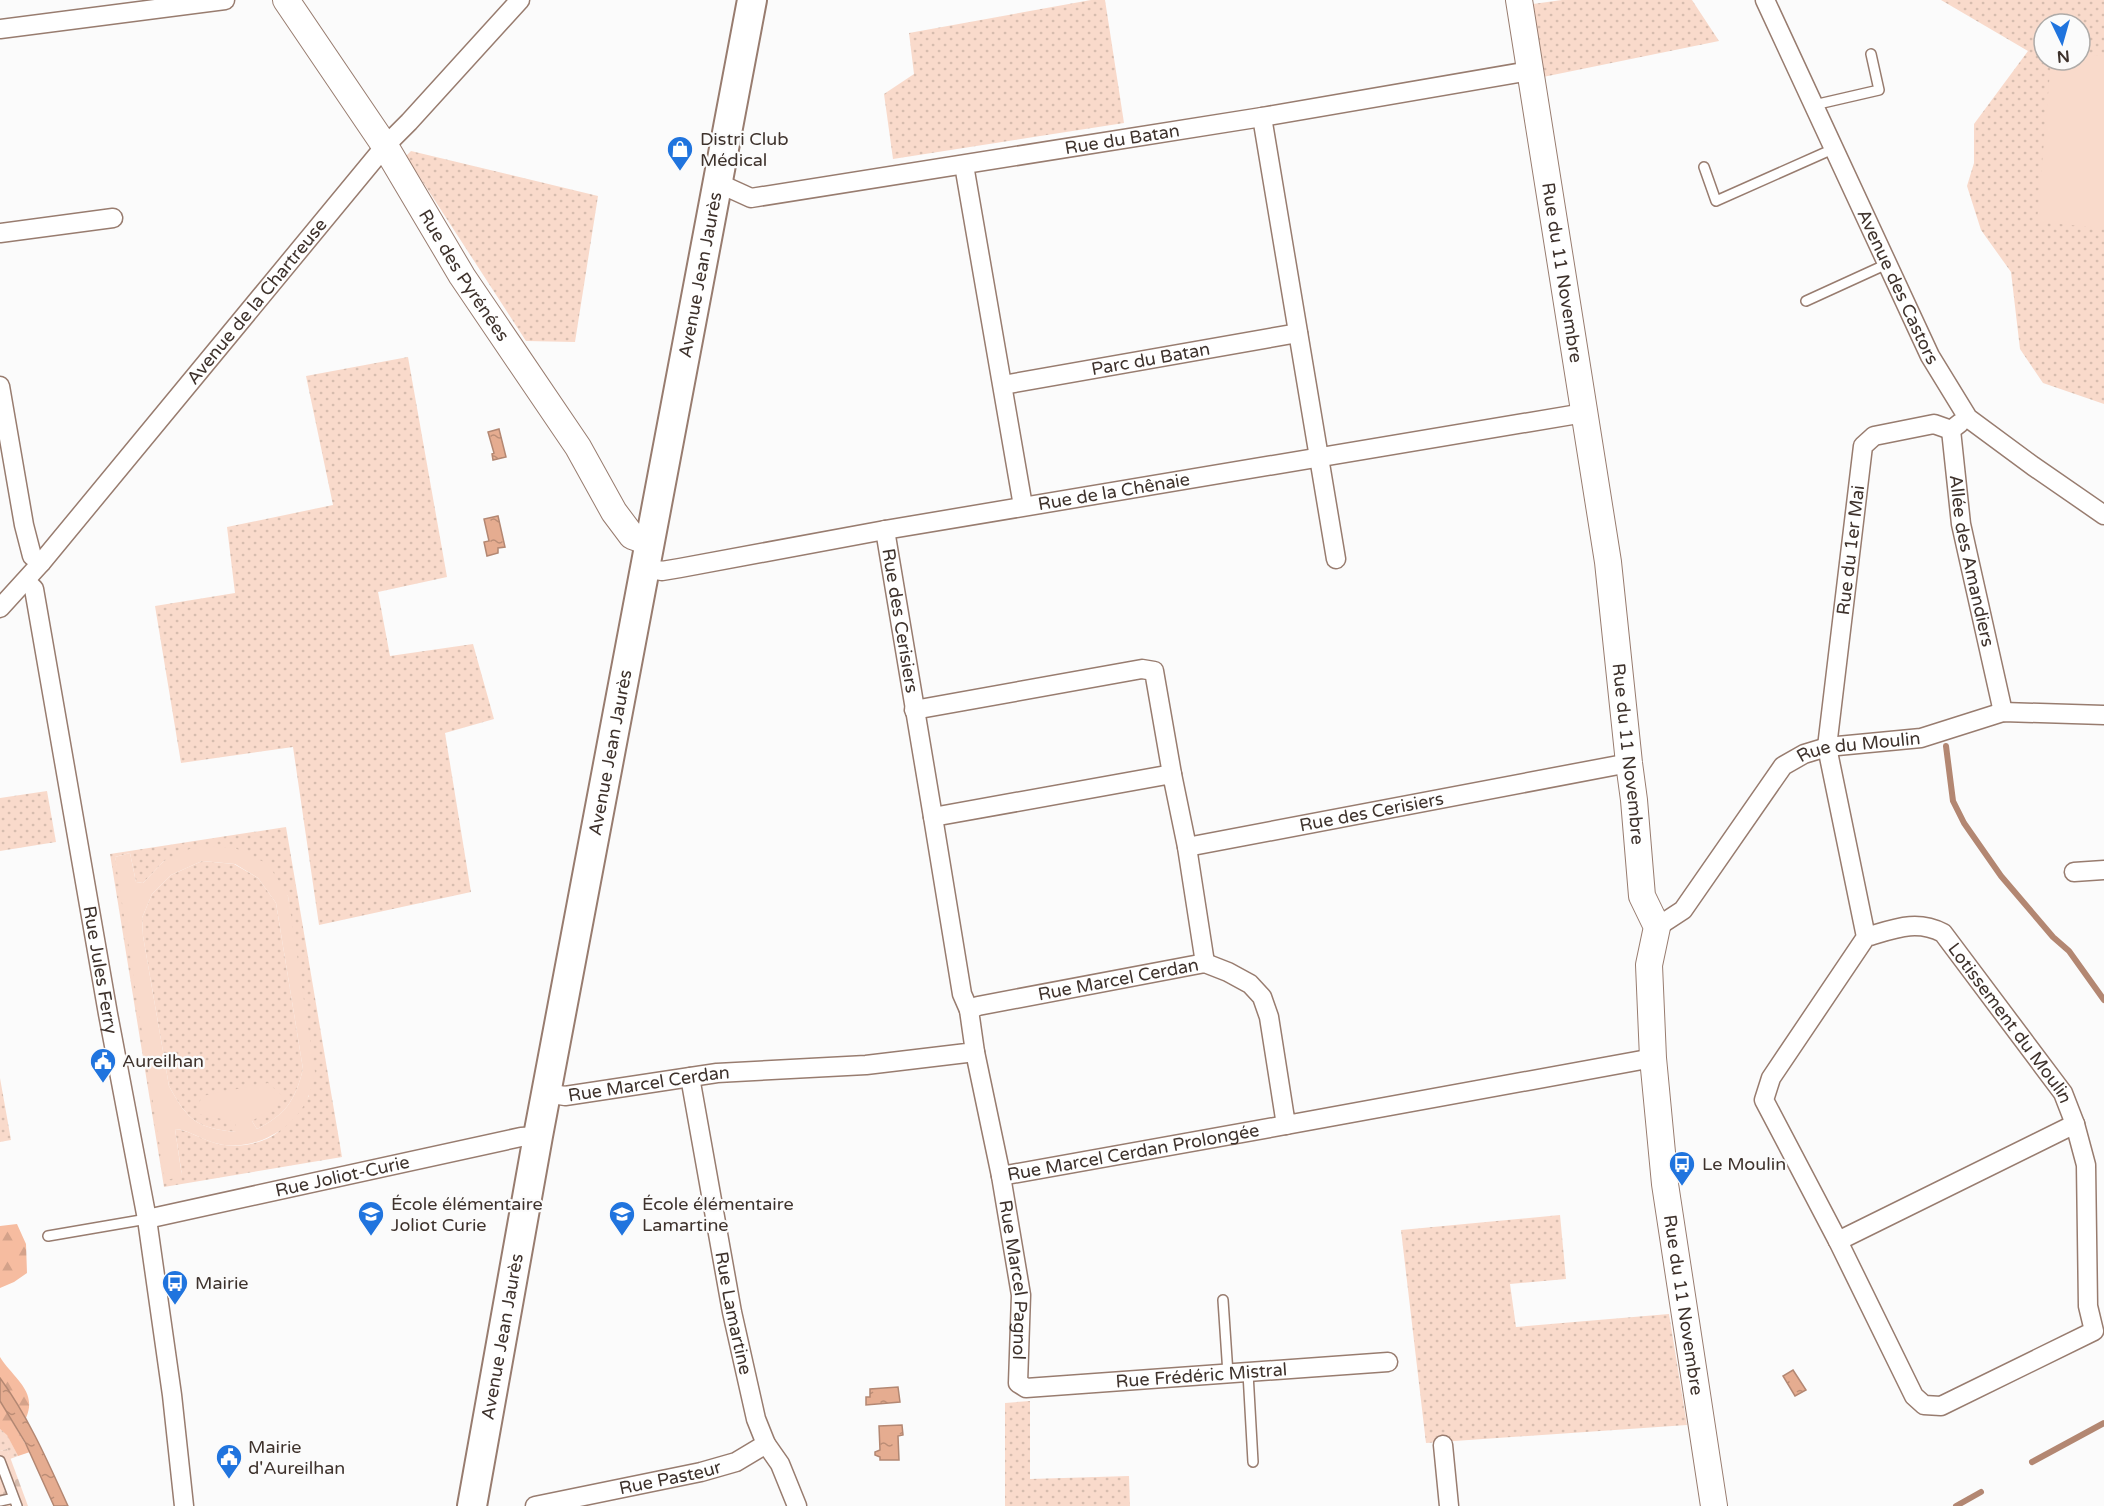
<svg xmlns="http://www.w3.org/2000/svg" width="2104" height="1506" font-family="'Varela Round',sans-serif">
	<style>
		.grass { fill: url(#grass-dots); fill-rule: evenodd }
		.forest { fill: url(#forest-firs) }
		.cemetery { fill: url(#cemetery-stones) }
		.garden { fill: #f9dacb; fill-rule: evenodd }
		.water { fill: url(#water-ripples); stroke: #b38772; stroke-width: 1.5 }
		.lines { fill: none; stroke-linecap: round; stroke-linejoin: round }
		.stream { stroke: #b38772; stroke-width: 6 }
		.lane-casing { stroke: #987c6f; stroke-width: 12 }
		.street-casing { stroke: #987c6f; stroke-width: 21 }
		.secondary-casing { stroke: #987c6f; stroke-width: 28 }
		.primary-casing { stroke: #987c6f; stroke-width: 32 }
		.lane { stroke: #fff; stroke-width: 9 }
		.street { stroke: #fff; stroke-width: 18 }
		.secondary { stroke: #fff; stroke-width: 26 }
		.primary { stroke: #fff; stroke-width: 28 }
		.labels { text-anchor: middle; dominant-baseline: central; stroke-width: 4.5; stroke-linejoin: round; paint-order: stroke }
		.poi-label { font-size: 18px; fill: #3e322c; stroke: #fbfbfb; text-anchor: start }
		.street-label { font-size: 18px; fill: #3e322c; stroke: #fbfbfb }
	</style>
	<defs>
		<pattern id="grass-dots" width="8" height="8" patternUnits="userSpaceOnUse" patternTransform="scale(1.5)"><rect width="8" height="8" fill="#f9dacb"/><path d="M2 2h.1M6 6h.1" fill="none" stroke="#d6bcae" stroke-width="1.8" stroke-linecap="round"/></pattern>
		<pattern id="forest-firs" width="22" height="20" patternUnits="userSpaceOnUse" patternTransform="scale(1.5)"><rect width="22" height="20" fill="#f6bca0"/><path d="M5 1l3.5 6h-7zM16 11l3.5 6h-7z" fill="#d4a28a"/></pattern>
		<pattern id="cemetery-stones" width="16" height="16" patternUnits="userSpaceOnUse" patternTransform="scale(1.5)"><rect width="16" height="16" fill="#f9dacb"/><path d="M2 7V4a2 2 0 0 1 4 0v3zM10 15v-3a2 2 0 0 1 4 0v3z" fill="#d6bcae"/></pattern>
		<pattern id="water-ripples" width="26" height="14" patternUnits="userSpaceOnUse" patternTransform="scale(1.5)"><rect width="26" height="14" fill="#e5ac90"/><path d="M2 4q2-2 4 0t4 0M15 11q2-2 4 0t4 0" fill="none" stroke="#bb8d76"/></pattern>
	</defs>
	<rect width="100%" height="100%" fill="#fbfbfb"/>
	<path class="grass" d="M 1091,0 L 1105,0 L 1124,123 L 893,159 L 884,94 L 914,74 L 909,33 Z
		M 1562,0 L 1692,0 L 1719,41 L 1543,77 L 1533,4 Z
		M 1941,0 L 2104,0 L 2104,404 L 2043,383 L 2020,349 L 2011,272 L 1981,230 L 1967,186 L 1974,163 L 1974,124 L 2028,51 ZM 2044,24 L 2080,24 L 2080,60 L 2044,60 Z
		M 411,151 L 598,196 L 575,342 L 526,341 L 406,156 Z
		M 408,357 L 447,577 L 378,592 L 390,656 L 473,644 L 494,719 L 445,733 L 471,892 L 319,925 L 293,747 L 181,763 L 155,606 L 235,593 L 227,527 L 333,505 L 306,376 Z
		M 47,791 L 56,842 L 0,851 L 0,798 Z
		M 286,827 L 342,1157 L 164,1187 L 110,854 ZM 235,848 L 288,896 L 309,1096 C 299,1108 289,1121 278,1132 C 262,1145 234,1149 215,1143 C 201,1139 188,1130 175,1129 L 182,1176 L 115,857 L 130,853 L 136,882 L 143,883 L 164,861 Z
		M 202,861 L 234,864 L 258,878 L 276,903 L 303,1069 C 295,1101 286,1114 257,1129 L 252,1121 L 236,1122 L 236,1132 C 197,1128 188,1121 169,1086 L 143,936 L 142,918 L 152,894 L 171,875 Z
		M 0,1078 L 11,1140 L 0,1142 Z
		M 1560,1215 L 1566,1279 L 1510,1284 L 1516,1327 L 1669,1314 L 1687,1425 L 1426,1443 L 1401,1230 Z
		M 1030,1401 L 1030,1479 L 1129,1476 L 1130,1506 L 1005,1506 L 1005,1403 Z
		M 0,1429 L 7,1434 L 18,1456 L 10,1459 L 7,1449 L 0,1451 Z"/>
	<path class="forest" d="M 17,1224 L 26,1244 L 27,1273 L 14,1282 L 0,1288 L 0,1226 Z
		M 0,1357 C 13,1378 38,1391 26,1418 L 0,1378 Z
		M 0,1401 L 30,1452 L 18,1456 L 7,1435 L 0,1429 Z"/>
	<path class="cemetery" d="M 7,1449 L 28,1506 L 0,1506 L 0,1451 Z"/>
	<path class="garden" d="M 2080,54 L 2104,56 L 2104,228 L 2037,222 L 2051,60 L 2080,60 Z
		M 196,846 L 235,848 L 268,864 L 288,896 L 315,1072 C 313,1079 312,1087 309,1095 C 296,1129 254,1152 219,1144 C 203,1141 190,1130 175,1129 L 182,1177 L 165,1180 L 115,857 L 130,853 L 136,882 L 143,883 L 164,861 ZM 202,861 L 235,864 L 258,878 L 276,903 L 303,1069 C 295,1101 286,1114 257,1129 L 252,1121 L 286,1099 L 268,1083 L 202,1096 L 195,1113 L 236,1122 L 236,1132 C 197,1128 188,1121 169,1086 L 143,936 L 142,918 L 152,894 L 171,875 Z"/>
	<path class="water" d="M 499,429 L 506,457 L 493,460 L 492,454 L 494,453 L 488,432 Z
		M 498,516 L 505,547 L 498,548 L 498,553 L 487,556 L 484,542 L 489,541 L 484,519 Z
		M 1793,1370 L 1806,1390 L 1795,1396 L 1783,1376 Z
		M 0,1378 C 29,1418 48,1462 68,1506 L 54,1506 L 25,1442 L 0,1401 Z
		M 898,1387 L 900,1402 L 866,1405 L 866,1397 L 870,1397 L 870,1389 Z
		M 902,1425 L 903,1435 L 898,1436 L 899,1460 L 880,1460 L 880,1457 L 875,1455 L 875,1452 L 880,1450 L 879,1426 Z"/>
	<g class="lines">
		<path class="stream" d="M 1946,746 L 1953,801 L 1964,823 L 2001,876 L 2053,937 L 2069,951 L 2104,1000
			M 2032,1462 L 2104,1423
			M 1956,1506 L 1981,1492"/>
		<g class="lane-casing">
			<path id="lane" d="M 1814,105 L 1879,90 L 1871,54
				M 1704,167 L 1716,201 L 1833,149
				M 1806,301 L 1887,264
				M 48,1236 L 147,1219
				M 1223,1300 L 1228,1374
				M 1248,1373 L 1253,1462
				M 0,1461 L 17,1506
				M 0,1501 L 14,1498"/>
		</g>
		<g class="street-casing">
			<g id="street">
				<path id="s1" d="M 1765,0 L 1930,356 L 1968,418 L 2033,466 L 2104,515"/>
				<path d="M 0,29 L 225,0"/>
				<path d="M 1262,117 L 1336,559"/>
				<path d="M 964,165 L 1023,506"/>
				<path id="s2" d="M 718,183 L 751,198 L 1262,117 L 1529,71"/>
				<path d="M 0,233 L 113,218"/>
				<path id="s3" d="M 1003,385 L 1298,333"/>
				<path d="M 0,386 L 24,525 L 32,556 L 41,563"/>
				<path id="s4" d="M 1960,423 L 1951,430 L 1961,524 L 2003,712"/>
				<path id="s5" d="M 885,530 L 933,817"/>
				<path id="s6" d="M 644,568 L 662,571 L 680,568 L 885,530 L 1584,413"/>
				<path id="s7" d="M 26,581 L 34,589 L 108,1014 L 147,1219 L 172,1395 L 184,1506"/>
				<path id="s8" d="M 0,608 L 41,563 L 385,146 L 409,122 L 520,0"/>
				<path d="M 914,710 L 1142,669 L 1154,671 L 1172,774"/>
				<path d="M 1187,847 L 1205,963"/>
				<path d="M 2074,872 L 2104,870"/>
				<path id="s9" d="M 1657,927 L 1683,910 L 1783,766 L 1804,754 L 1827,747 L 1921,738 L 2003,712 L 2104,715"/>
				<path id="s10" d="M 1866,937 C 1894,929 1916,919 1943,933 L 2063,1093 L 2075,1124 L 2086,1165 L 2088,1306 L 2094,1331 L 1941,1406 L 1924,1405 L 1914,1396 L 1838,1241 L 1764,1100 L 1771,1078 L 1866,937 L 1827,747 L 1863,446 L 1874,436 L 1934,424 L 1951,430"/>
				<path id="s11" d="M 969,1010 L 962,994 L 933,817 L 1172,774 L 1187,847 L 1629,763"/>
				<path id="s12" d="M 975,1052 L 1001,1176 L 1286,1125"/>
				<path id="s13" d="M 690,1077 L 732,1312 L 756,1419 L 766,1444 L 780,1464 L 797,1506"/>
				<path id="s14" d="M 546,1093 L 565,1096 L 717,1073 L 866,1065 L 975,1052 L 969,1010 L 978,1006 L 1205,963 L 1228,972 L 1250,984 L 1262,997 L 1269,1017 L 1286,1125 L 1653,1058"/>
				<path id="s15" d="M 1001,1176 L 1021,1295 L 1018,1383 L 1026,1388 L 1388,1362"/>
				<path id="s16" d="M 147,1219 L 521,1137 L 538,1136"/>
				<path d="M 1838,1241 L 2075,1124"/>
				<path d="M 1443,1445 L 1449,1506"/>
				<path id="s17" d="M 535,1506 L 701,1472 L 736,1462 L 766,1444"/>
			</g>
		</g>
		<g class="secondary-casing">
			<g id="secondary">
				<path id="s18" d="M 286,0 L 385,146 L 462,276 L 578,447 L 614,512 L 632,536 L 649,542"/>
				<path id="s19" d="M 1519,0 L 1608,562 L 1629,763 L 1634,800 L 1642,896 L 1657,927 L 1649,965 L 1653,1058 L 1665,1184 L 1714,1506"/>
			</g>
		</g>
		<g class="primary-casing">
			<g id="primary">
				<path id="s20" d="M 472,1506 L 538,1136 L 752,0"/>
			</g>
		</g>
		<use href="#lane" class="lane"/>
		<use href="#street" class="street"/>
		<use href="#secondary" class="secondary"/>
		<use href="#primary" class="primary"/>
	</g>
	<defs>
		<g id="shop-pin" transform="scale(1.35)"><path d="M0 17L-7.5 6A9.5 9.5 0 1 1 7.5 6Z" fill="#2074de" stroke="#fbfbfb"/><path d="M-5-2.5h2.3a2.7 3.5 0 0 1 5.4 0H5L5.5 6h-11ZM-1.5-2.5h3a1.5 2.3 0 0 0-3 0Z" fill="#fff"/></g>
		<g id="civic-pin" transform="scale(1.35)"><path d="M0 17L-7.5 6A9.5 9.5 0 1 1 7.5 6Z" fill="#2074de" stroke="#fbfbfb"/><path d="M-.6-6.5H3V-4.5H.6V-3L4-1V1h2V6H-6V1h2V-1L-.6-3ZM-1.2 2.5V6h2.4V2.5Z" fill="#fff"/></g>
		<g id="bus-pin" transform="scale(1.35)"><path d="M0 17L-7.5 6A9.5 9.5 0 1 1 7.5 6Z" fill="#2074de" stroke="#fbfbfb"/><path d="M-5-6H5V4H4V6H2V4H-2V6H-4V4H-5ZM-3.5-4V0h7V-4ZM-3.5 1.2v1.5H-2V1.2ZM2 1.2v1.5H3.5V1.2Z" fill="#fff"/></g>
		<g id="school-pin" transform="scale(1.35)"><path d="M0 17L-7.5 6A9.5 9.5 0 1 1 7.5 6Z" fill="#2074de" stroke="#fbfbfb"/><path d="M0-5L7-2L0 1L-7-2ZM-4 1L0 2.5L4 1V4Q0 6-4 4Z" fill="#fff"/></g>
	</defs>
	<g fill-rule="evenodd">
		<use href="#shop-pin" x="680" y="149"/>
		<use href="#civic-pin" x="103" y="1061"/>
		<use href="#bus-pin" x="1682" y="1164"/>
		<use href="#school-pin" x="371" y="1214"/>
		<use href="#school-pin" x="622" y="1214"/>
		<use href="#bus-pin" x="175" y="1283"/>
		<use href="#civic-pin" x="229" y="1457"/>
	</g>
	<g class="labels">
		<g class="poi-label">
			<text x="700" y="139">Distri Club<tspan x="700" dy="21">Médical</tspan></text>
			<text x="122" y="1061">Aureilhan</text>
			<text x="1702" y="1164">Le Moulin</text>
			<text x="391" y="1204">École élémentaire<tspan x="391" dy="21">Joliot Curie</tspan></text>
			<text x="642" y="1204">École élémentaire<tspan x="642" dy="21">Lamartine</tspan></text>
			<text x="195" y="1283">Mairie</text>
			<text x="248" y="1447">Mairie<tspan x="248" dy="21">d'Aureilhan</tspan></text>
		</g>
		<g class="street-label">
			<text stroke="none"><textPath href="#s2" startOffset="412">Rue du Batan</textPath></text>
			<text stroke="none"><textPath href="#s19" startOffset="276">Rue du 11 Novembre</textPath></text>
			<text stroke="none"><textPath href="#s18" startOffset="328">Rue des Pyrénées</textPath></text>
			<text stroke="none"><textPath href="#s20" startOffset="1252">Avenue Jean Jaurès</textPath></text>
			<text stroke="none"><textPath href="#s1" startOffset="316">Avenue des Castors</textPath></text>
			<text stroke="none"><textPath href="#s8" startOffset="400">Avenue de la Chartreuse</textPath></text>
			<text stroke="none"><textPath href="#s3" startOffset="150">Parc du Batan</textPath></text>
			<text stroke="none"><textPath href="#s6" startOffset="477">Rue de la Chênaie</textPath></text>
			<text stroke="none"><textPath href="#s10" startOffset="1640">Rue du 1er Mai</textPath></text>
			<text stroke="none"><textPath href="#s4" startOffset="144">Allée des Amandiers</textPath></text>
			<text stroke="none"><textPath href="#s5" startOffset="92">Rue des Cerisiers</textPath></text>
			<text stroke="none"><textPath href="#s9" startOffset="286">Rue du Moulin</textPath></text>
			<text stroke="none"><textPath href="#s20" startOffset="766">Avenue Jean Jaurès</textPath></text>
			<text stroke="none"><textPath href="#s19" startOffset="762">Rue du 11 Novembre</textPath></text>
			<text stroke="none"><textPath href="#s11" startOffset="702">Rue des Cerisiers</textPath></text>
			<text stroke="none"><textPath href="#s7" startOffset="398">Rue Jules Ferry</textPath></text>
			<text stroke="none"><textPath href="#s14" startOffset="627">Rue Marcel Cerdan</textPath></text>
			<text stroke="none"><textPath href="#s10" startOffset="192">Lotissement du Moulin</textPath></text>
			<text stroke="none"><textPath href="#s14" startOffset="104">Rue Marcel Cerdan</textPath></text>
			<text stroke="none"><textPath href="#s12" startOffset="261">Rue Marcel Cerdan Prolongée</textPath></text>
			<text stroke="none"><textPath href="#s16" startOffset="200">Rue Joliot-Curie</textPath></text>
			<text stroke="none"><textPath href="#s15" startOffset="105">Rue Marcel Pagnol</textPath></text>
			<text stroke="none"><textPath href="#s19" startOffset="1320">Rue du 11 Novembre</textPath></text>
			<text stroke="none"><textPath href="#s13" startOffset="240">Rue Lamartine</textPath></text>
			<text stroke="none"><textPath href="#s20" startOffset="172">Avenue Jean Jaurès</textPath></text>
			<text stroke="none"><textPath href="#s15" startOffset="394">Rue Frédéric Mistral</textPath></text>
			<text stroke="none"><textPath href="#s17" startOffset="138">Rue Pasteur</textPath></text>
		</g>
	</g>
	<g transform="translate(2062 42) rotate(175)"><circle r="28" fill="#fbfbfb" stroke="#afaba8" stroke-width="1.5"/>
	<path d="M0-4.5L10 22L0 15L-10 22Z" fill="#2074de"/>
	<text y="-9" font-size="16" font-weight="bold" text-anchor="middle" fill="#3e322c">N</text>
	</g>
</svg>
